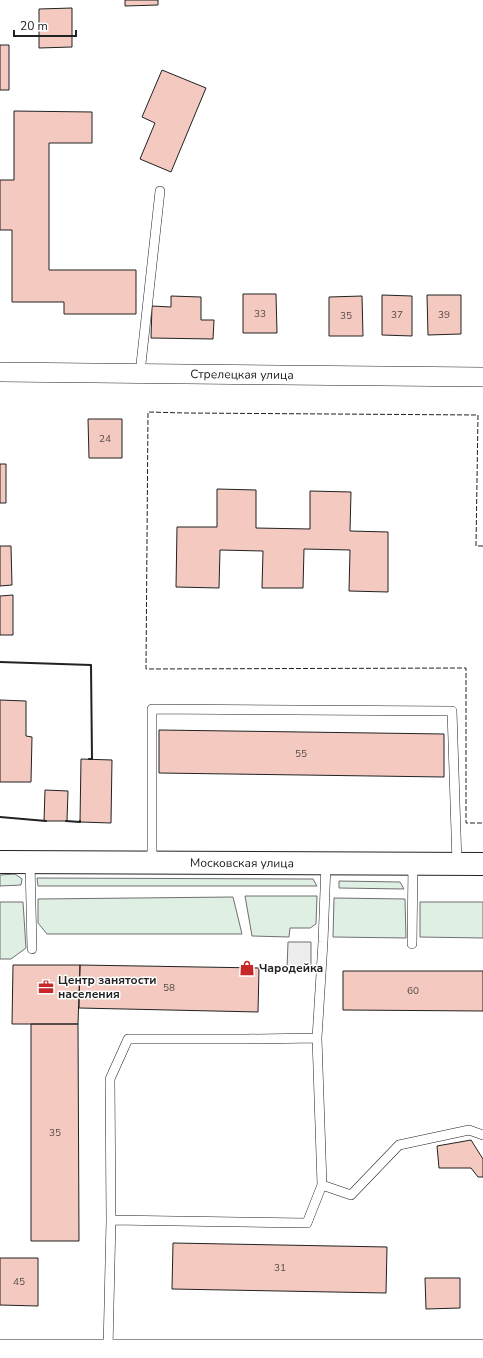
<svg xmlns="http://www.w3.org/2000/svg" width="483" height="1358" font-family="'Nunito Sans',sans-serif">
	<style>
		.green { fill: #e0efe3; stroke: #6f6f6f }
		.parking { fill: #ededed; stroke: #6f6f6f }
		.building { fill: #f3c9c0; stroke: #222 }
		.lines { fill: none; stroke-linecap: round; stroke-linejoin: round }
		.service-casing { stroke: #222; stroke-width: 10 }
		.minor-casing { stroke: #222; stroke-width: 20 }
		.tertiary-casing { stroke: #222; stroke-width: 24 }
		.service { stroke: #fff; stroke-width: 9 }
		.minor { stroke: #fff; stroke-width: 19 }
		.tertiary { stroke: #fff; stroke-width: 22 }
		.fence { stroke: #222; stroke-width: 1; stroke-dasharray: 5 2; stroke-linecap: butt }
		.wall { stroke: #222; stroke-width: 2 }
		.labels { text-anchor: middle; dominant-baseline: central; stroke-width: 3; stroke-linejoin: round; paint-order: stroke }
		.number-label { font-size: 10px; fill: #564c4a }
		.street-label { font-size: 12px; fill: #222; stroke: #fff }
		.poi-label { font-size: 12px; font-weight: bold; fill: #222; stroke: #fff; text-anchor: start }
	</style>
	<rect width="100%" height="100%" fill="#fff"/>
	<path class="green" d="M 15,874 L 22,879 L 21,885 L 0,886 L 0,875 Z
		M 37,878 L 313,879 L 317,886 L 38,886 Z
		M 339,881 L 400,882 L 404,889 L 339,888 Z
		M 245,896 L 317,896 L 316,924 L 310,928 L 290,928 L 289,937 L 252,936 Z
		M 233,897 L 242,934 L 47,934 L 38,923 L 38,899 Z
		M 334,898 L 405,899 L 406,938 L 333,937 Z
		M 0,902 L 23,902 L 26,948 L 11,959 L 0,959 Z
		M 420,902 L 483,902 L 483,938 L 420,937 Z"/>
	<path class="parking" d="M 288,942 L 311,942 L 311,971 L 287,969 Z"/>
	<path class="building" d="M 125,0 L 158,0 L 158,5 L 125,6 Z
		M 72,8 L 72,47 L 39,48 L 39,9 Z
		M 0,45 L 9,45 L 9,90 L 0,90 Z
		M 162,70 L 206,88 L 171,172 L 140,159 L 155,123 L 142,117 Z
		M 14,111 L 92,112 L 92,143 L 49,143 L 49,270 L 136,270 L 136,314 L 64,314 L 64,302 L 12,302 L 12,230 L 0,230 L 0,180 L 14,180 Z
		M 243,294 L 276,294 L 277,333 L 243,333 Z
		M 382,295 L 412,296 L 412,336 L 382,335 Z
		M 427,295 L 461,295 L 461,334 L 428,335 Z
		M 171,296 L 201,297 L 201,320 L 214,320 L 213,339 L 151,338 L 152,306 L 171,307 Z
		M 362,296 L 363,336 L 329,336 L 329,297 Z
		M 88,419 L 122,419 L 122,458 L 89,458 Z
		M 0,464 L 6,464 L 6,503 L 0,503 Z
		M 217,489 L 256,490 L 256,528 L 310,529 L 310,491 L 351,492 L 350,531 L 388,532 L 388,592 L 349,591 L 350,550 L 304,549 L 303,588 L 262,588 L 263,551 L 220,550 L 219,588 L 176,587 L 177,527 L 217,527 Z
		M 0,546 L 11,546 L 12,585 L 0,586 Z
		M 13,595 L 13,635 L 0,635 L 0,596 Z
		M 0,700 L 26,701 L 26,736 L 32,737 L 31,782 L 0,782 Z
		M 159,730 L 444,734 L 444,777 L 159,773 Z
		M 81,759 L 112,760 L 111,823 L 80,822 Z
		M 45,790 L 68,791 L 67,821 L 44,821 Z
		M 13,965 L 80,965 L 78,1024 L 12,1024 Z
		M 80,965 L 259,968 L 258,1012 L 79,1008 Z
		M 343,971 L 483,971 L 483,1011 L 343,1010 Z
		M 31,1024 L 78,1024 L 79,1241 L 31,1241 Z
		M 471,1140 L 483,1159 L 483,1177 L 478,1177 L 471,1168 L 439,1168 L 437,1146 Z
		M 173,1243 L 387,1247 L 386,1293 L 172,1289 Z
		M 0,1258 L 38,1258 L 38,1306 L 0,1305 Z
		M 425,1278 L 460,1278 L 460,1308 L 426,1309 Z"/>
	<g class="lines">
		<g class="service-casing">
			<path id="service" d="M 140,373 L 160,191
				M 30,862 L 32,949
				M 152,862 L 152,709 L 452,711 L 457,863
				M 326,864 L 323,942 L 317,1038 L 322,1185 L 351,1195 L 399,1145 L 469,1130 L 483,1135
				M 412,944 L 413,863
				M 111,1220 L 307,1223 L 322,1185
				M 108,1349 L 111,1220 L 110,1079 L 128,1039 L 247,1039 L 317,1038"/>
		</g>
		<g class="minor-casing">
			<g id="minor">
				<path id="s1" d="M 0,372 L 483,377"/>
				<path d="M 0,1349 L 483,1349"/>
			</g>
		</g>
		<g class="tertiary-casing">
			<g id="tertiary">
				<path id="s2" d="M 0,862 L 483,864"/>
			</g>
		</g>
		<use href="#service" class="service"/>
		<use href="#minor" class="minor"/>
		<use href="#tertiary" class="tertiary"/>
		<path class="fence" d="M 483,546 L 476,546 L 478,415 L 185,413 L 148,412 L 146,669 L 466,668 L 466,823 L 483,823"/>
		<path class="wall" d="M 0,662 L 91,665 L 92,759 L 89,759
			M 0,817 L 46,821
			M 66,821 L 80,822 L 80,821"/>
	</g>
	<defs>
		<g id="shop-bare" transform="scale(1.2)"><path d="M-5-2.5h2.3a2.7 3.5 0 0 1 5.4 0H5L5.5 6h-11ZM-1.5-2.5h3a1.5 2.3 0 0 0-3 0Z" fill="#c62828" stroke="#fff" stroke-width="2.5" paint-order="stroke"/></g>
		<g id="office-bare" transform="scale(1.2)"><path d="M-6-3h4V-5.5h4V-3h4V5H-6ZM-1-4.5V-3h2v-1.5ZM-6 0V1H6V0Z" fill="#c62828" stroke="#fff" stroke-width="2.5" paint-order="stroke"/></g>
	</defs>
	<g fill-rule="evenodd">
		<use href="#shop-bare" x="247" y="968"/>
		<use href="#office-bare" x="46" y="987"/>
	</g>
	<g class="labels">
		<g class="number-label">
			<text x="260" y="314">33</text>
			<text x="397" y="315">37</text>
			<text x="444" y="315">39</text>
			<text x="346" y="316">35</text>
			<text x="105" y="439">24</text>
			<text x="301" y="754">55</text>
			<text x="169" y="988">58</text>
			<text x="413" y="991">60</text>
			<text x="55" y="1133">35</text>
			<text x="280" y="1268">31</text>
			<text x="19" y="1282">45</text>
		</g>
		<g class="street-label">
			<text stroke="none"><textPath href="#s1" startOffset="242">Стрелецкая улица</textPath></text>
			<text stroke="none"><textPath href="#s2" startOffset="242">Московская улица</textPath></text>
		</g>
		<g class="poi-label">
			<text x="259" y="968">Чародейка</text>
			<text x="58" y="980">Центр занятости<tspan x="58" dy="14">населения</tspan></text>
		</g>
	</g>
	<path d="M14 30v6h62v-6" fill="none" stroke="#222222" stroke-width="2"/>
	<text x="20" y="30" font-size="12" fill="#222222" stroke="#ffffff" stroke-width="3" paint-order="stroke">20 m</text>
</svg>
